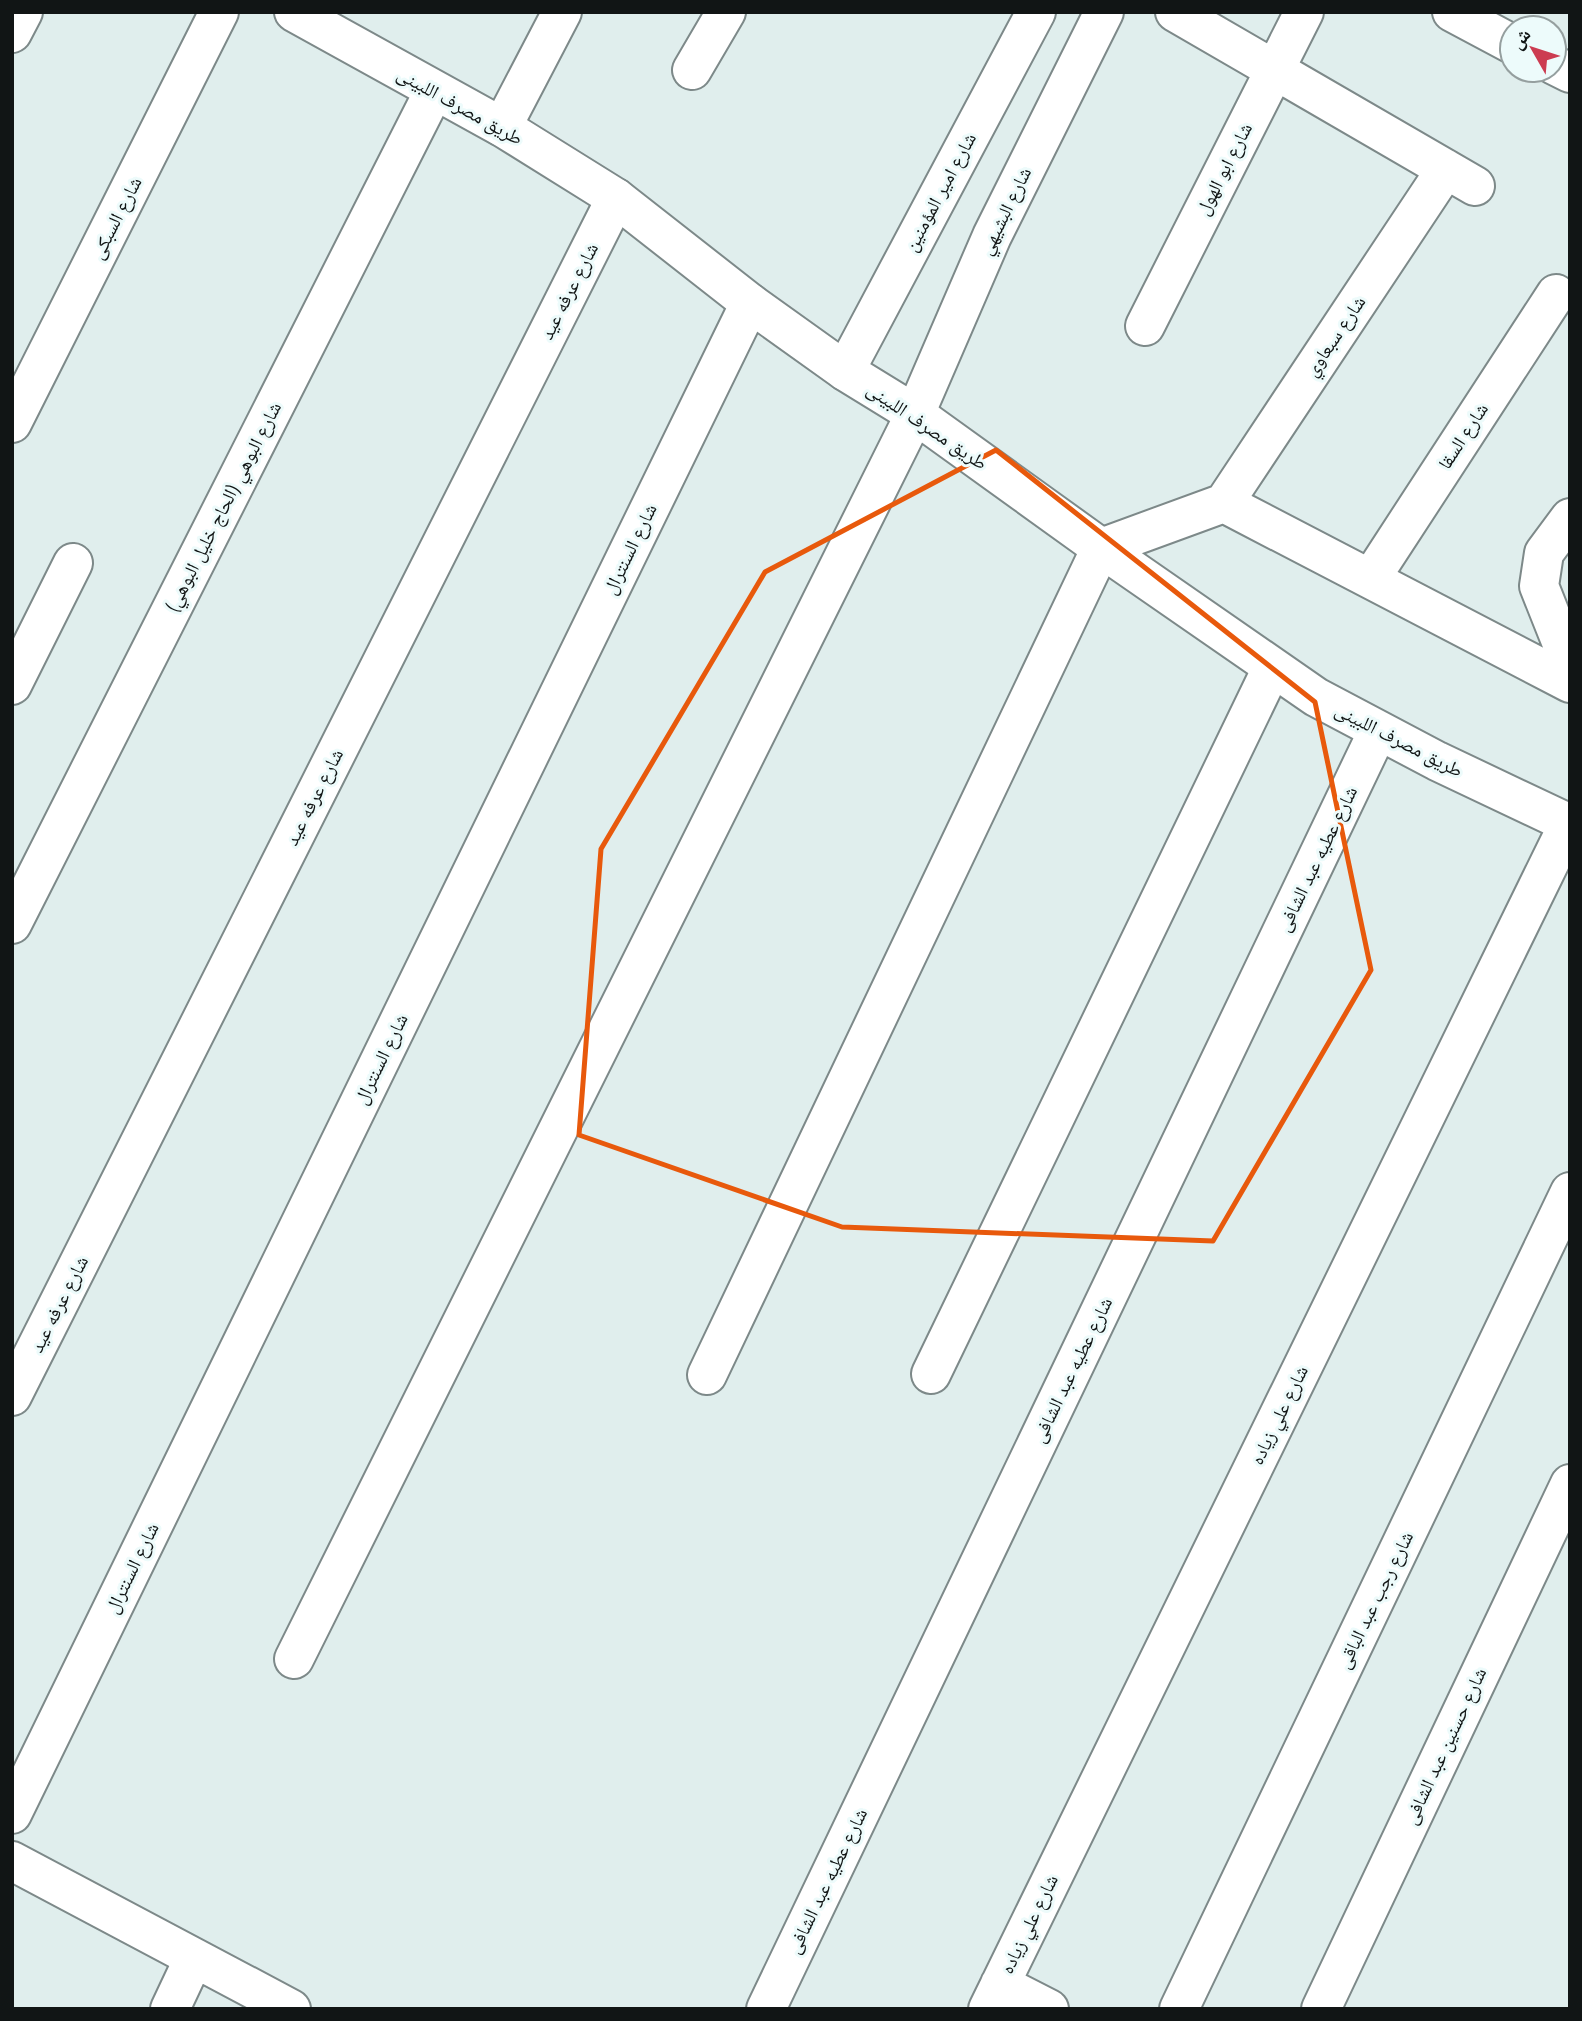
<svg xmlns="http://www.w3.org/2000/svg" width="1582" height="2021" font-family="Montserrat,'Noto Naskh Arabic',sans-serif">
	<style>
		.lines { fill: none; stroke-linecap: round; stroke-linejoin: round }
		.minor-casing { stroke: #7d8989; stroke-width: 42 }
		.tertiary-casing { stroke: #7d8989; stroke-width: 42 }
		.minor { stroke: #fff; stroke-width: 38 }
		.tertiary { stroke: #fff; stroke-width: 38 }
		.marked { fill: none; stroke: #e8590c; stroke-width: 5; stroke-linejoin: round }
		.labels { text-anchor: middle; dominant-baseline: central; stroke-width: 6; stroke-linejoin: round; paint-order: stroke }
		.street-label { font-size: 19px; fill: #111515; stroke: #edfbfb }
	</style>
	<rect width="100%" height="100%" fill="#e0eeed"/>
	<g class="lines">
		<g class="minor-casing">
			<path id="minor" d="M 1175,12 L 1475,186
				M 1452,12 L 1512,44
				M 12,33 L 23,12
				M 1554,65 L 1570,73
				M 692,70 L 726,12
				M 502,127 L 562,12
				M 1145,326 L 1304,12
				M 845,371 L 1036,12
				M 12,423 L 219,12
				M 1224,503 L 1446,169
				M 1570,518 L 1544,553 L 1539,586 L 1570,664
				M 1371,578 L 1556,294
				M 12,685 L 73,563
				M 12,924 L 434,91
				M 931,1374 L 1272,668
				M 707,1375 L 1101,548 L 1224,503 L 1570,683
				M 12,1396 L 616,198
				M 294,1659 L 915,414 L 992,236 L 1104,12
				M 12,1814 L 750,303
				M 12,1861 L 291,2009
				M 1000,1984 L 1049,2009
				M 170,2009 L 194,1958
				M 766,2009 L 1378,731
				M 988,2009 L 1570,821
				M 1179,2009 L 1570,1192
				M 1321,2009 L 1570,1484"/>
		</g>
		<g class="tertiary-casing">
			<path id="tertiary" d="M 294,12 L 502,127 L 616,198 L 750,303 L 845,371 L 915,414 L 1101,548 L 1316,697 L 1437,761 L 1570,824"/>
		</g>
		<use href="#minor" class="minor"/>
		<use href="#tertiary" class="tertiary"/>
	</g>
	<path class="marked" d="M 996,450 L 1315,702 L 1371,970 L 1213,1241 L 842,1227 L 579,1135 L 601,849 L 765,572 Z"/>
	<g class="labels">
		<g class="street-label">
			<text transform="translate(460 106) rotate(29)">طريق مصرف اللبينى</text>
			<text transform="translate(1224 169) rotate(-63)">شارع ابو الهول</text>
			<text transform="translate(940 192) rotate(-62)">شارع امير المؤمنين</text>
			<text transform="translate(1005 211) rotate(-64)">شارع البشيهي</text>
			<text transform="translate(116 218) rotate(-63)">شارع السبكى</text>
			<text transform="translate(569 291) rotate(-63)">شارع عرفه عيد</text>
			<text transform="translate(1335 336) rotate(-56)">شارع سبعاوي</text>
			<text transform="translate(927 426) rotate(34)">طريق مصرف اللبينى</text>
			<text transform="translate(1463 436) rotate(-57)">شارع السقا</text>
			<text transform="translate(223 507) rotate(-63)">شارع البوهي (الحاج خليل البوهي)</text>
			<text transform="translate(630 549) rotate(-64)">شارع السنترال</text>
			<text transform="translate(1399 740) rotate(27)">طريق مصرف اللبينى</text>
			<text transform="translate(314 797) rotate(-63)">شارع عرفه عيد</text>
			<text transform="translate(1317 859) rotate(-64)">شارع عطيه عبد الشافى</text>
			<text transform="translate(381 1059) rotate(-64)">شارع السنترال</text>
			<text transform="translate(59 1304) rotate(-63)">شارع عرفه عيد</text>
			<text transform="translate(1072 1370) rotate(-64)">شارع عطيه عبد الشافى</text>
			<text transform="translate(1279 1415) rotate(-64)">شارع علي زياده</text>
			<text transform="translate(132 1568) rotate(-64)">شارع السنترال</text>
			<text transform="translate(1375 1600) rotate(-64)">شارع رجب عبد الباقى</text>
			<text transform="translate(1445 1746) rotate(-65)">شارع حسنين عبد الشافى</text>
			<text transform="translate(827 1881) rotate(-64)">شارع عطيه عبد الشافى</text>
			<text transform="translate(1029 1924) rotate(-64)">شارع علي زياده</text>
		</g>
	</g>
	<rect width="1582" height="2021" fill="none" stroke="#111515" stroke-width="28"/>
	<g transform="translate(1533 49) rotate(309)"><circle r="33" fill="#edfbfb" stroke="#959f9f" stroke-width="2"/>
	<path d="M0-5L12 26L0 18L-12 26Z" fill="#cc3c51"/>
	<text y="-10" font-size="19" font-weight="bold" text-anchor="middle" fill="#111515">ش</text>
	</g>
</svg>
